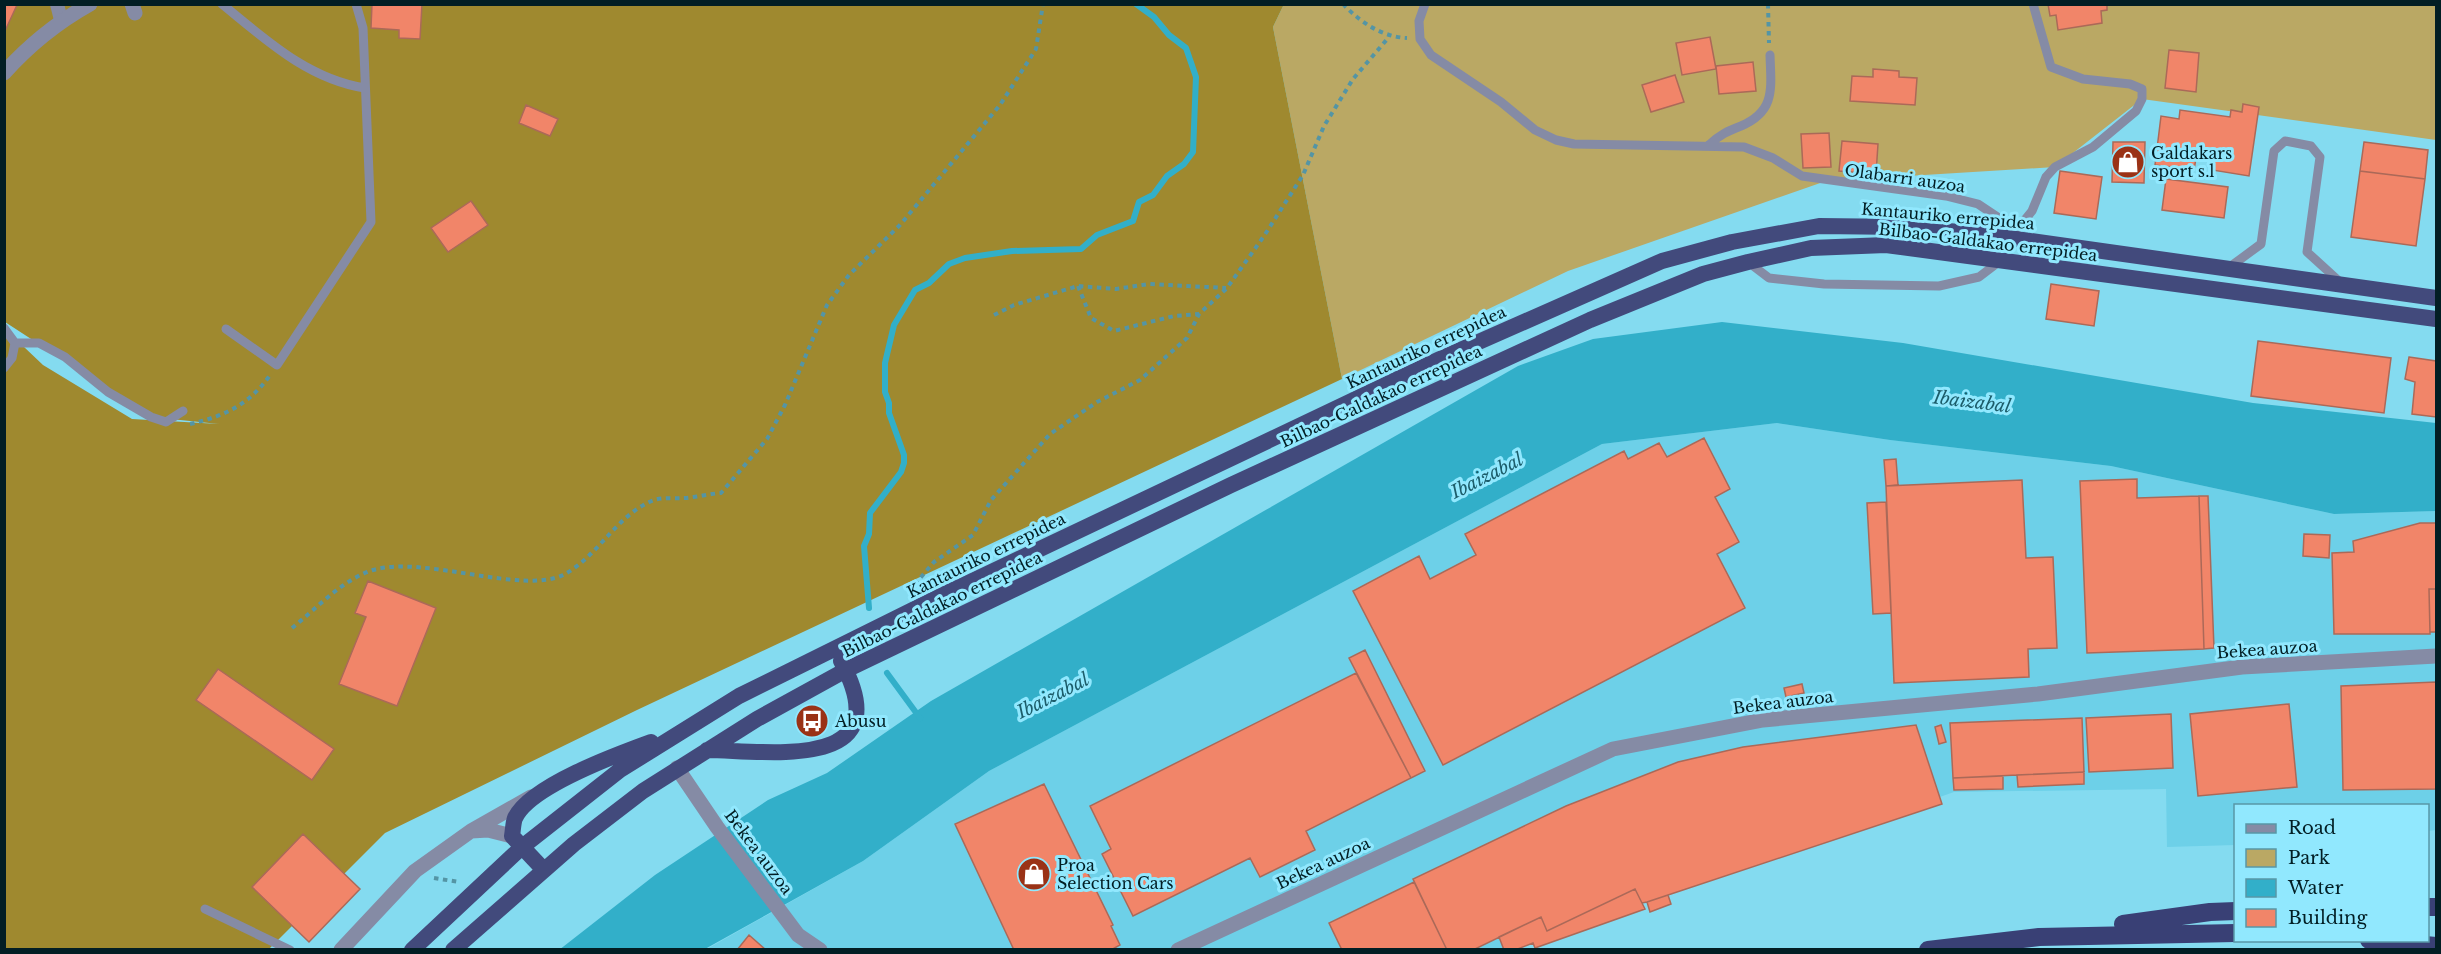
<svg xmlns="http://www.w3.org/2000/svg" width="2441" height="954" font-family="'Libre Baskerville',serif">
	<style>
		.built { fill: #6dd0e8 }
		.green { fill: #baa864 }
		.forest { fill: #9f892f }
		.water { fill: #32afc9 }
		.lines { fill: none; stroke-linecap: round; stroke-linejoin: round }
		.stream { stroke: #32afc9; stroke-width: 6 }
		.building { fill: #f18569; stroke: #ab6958; stroke-width: 1.5 }
		.path { stroke: #5495a5; stroke-width: 4; stroke-dasharray: 4.5 4.5; stroke-linecap: butt }
		.service { stroke: #858ba5; stroke-width: 9 }
		.pedestrian { stroke: #858ba5; stroke-width: 14 }
		.minor { stroke: #858ba5; stroke-width: 15 }
		.trunk { stroke: #424a7c; stroke-width: 16 }
		.motorway { stroke: #394075; stroke-width: 18 }
		.labels { text-anchor: middle; dominant-baseline: central; stroke-width: 6; stroke-linejoin: round; paint-order: stroke }
		.poi-label { font-size: 16px; fill: #021e24; stroke: #91e8fe; text-anchor: start }
		.street-label { font-size: 16px; fill: #021e24; stroke: #91e8fe }
		.water-label { font-size: 18px; font-style: italic; fill: #1c5d6b; stroke: #91e8fe }
	</style>
	<rect width="100%" height="100%" fill="#84dbf0"/>
	<path class="built" d="M 1777,423 L 1890,440 L 2111,466 L 2334,514 L 2436,511 L 2436,830 L 2428,831 L 2428,806 L 2236,806 L 2235,845 L 2167,847 L 2166,789 L 1954,792 L 1505,949 L 705,950 L 863,861 L 989,771 L 1602,444 Z"/>
	<path class="green" d="M 1284,4 L 2436,5 L 2436,140 L 2142,99 L 2055,167 L 1826,181 L 1568,271 L 1342,379 L 1273,27 Z"/>
	<path class="forest" d="M 1284,4 L 1273,27 L 1342,379 L 637,710 L 385,833 L 269,949 L 5,950 L 4,328 L 43,365 L 132,419 L 219,424 L 151,417 L 5,322 L 5,5 Z"/>
	<path class="water" d="M 1722,322 L 1903,343 L 2253,403 L 2436,423 L 2436,511 L 2334,514 L 2111,466 L 1890,440 L 1777,423 L 1602,444 L 989,771 L 863,861 L 705,949 L 559,950 L 655,875 L 768,800 L 827,773 L 931,701 L 1518,366 L 1593,339 Z"/>
	<g class="lines">
		<path class="stream" d="M 869,608 L 864,546 L 869,534 L 870,513 L 901,472 L 904,463 L 904,455 L 889,413 L 889,403 L 885,392 L 885,363 L 894,325 L 915,290 L 929,283 L 949,264 L 965,258 L 1012,251 L 1081,249 L 1097,235 L 1133,221 L 1139,202 L 1153,195 L 1167,176 L 1184,164 L 1193,152 L 1196,77 L 1186,48 L 1169,35 L 1154,17 L 1136,4
			M 887,673 L 920,718"/>
	</g>
	<path class="building" d="M 4,4 L 17,5 L 4,33 Z
		M 372,4 L 422,4 L 420,39 L 399,38 L 399,30 L 371,28 Z
		M 2048,4 L 2107,4 L 2107,10 L 2101,11 L 2102,23 L 2058,30 L 2056,15 L 2050,16 Z
		M 1710,37 L 1716,69 L 1682,75 L 1676,43 Z
		M 2169,50 L 2199,53 L 2196,92 L 2165,88 Z
		M 1753,62 L 1756,91 L 1719,94 L 1716,66 Z
		M 1873,69 L 1899,71 L 1899,77 L 1917,78 L 1915,105 L 1850,101 L 1852,76 L 1873,77 Z
		M 1675,75 L 1684,102 L 1651,112 L 1642,85 Z
		M 2243,104 L 2259,107 L 2249,176 L 2212,170 L 2215,150 L 2198,147 L 2194,170 L 2155,165 L 2161,116 L 2179,119 L 2180,110 L 2230,117 L 2231,110 L 2242,112 Z
		M 526,105 L 558,119 L 550,136 L 519,123 Z
		M 1829,133 L 1831,167 L 1803,168 L 1801,134 Z
		M 1842,141 L 1878,144 L 1876,174 L 1839,171 Z
		M 2113,142 L 2145,142 L 2144,183 L 2112,182 Z
		M 2364,142 L 2428,150 L 2425,179 L 2360,171 Z
		M 2060,171 L 2102,177 L 2096,219 L 2054,213 Z
		M 2360,171 L 2425,179 L 2416,246 L 2351,237 Z
		M 2166,179 L 2228,187 L 2224,218 L 2162,210 Z
		M 471,201 L 488,225 L 448,252 L 431,228 Z
		M 2051,284 L 2099,291 L 2094,326 L 2046,319 Z
		M 2258,341 L 2391,358 L 2384,413 L 2251,396 Z
		M 2409,357 L 2436,361 L 2436,417 L 2412,414 L 2415,382 L 2405,379 Z
		M 1704,438 L 1730,489 L 1715,497 L 1739,542 L 1717,554 L 1745,608 L 1443,765 L 1353,591 L 1419,556 L 1430,579 L 1476,555 L 1465,534 L 1624,451 L 1628,459 L 1659,443 L 1667,457 Z
		M 1896,459 L 1898,485 L 1886,486 L 1884,460 Z
		M 2137,479 L 2137,498 L 2199,496 L 2204,649 L 2087,653 L 2080,481 Z
		M 2022,480 L 2026,558 L 2053,557 L 2057,648 L 2028,649 L 2029,677 L 1894,683 L 1886,486 Z
		M 2199,496 L 2208,496 L 2214,648 L 2204,649 Z
		M 1886,502 L 1891,613 L 1873,614 L 1867,503 Z
		M 2420,523 L 2436,523 L 2436,589 L 2429,589 L 2430,634 L 2334,634 L 2332,553 L 2354,552 L 2353,541 Z
		M 2304,534 L 2330,535 L 2329,558 L 2303,556 Z
		M 368,581 L 436,608 L 397,706 L 339,684 L 366,617 L 355,613 Z
		M 2429,589 L 2436,589 L 2436,632 L 2430,632 Z
		M 1365,650 L 1425,771 L 1411,778 L 1349,658 Z
		M 218,669 L 334,749 L 312,780 L 196,700 Z
		M 1356,673 L 1411,778 L 1306,831 L 1315,850 L 1260,877 L 1250,858 L 1133,916 L 1102,854 L 1111,849 L 1090,806 Z
		M 2436,682 L 2436,789 L 2343,790 L 2341,686 Z
		M 1802,684 L 1804,693 L 1786,697 L 1784,688 Z
		M 2289,704 L 2297,787 L 2198,796 L 2190,714 Z
		M 2171,714 L 2173,768 L 2089,772 L 2086,718 Z
		M 2082,718 L 2084,772 L 1953,778 L 1950,723 Z
		M 1916,725 L 1942,804 L 1647,902 L 1642,903 L 1635,889 L 1547,931 L 1541,917 L 1473,950 L 1447,950 L 1413,879 L 1566,806 L 1678,762 L 1743,747 Z
		M 1941,725 L 1946,742 L 1939,744 L 1935,727 Z
		M 2084,772 L 2084,784 L 2018,787 L 2017,775 Z
		M 2003,776 L 2003,789 L 1954,790 L 1953,778 Z
		M 1044,784 L 1113,925 L 1111,926 L 1120,945 L 1111,950 L 1014,950 L 955,824 Z
		M 303,834 L 360,889 L 309,942 L 252,887 Z
		M 1414,882 L 1447,950 L 1342,950 L 1329,923 Z
		M 1635,889 L 1645,909 L 1535,948 L 1533,943 L 1515,950 L 1504,950 L 1499,937 L 1541,917 L 1547,931 Z
		M 1668,895 L 1671,904 L 1650,912 L 1647,902 Z
		M 749,935 L 766,950 L 737,950 Z"/>
	<g class="lines">
		<path class="path" d="M 1343,4 C 1360,22 1382,37 1407,38
			M 1768,4 L 1769,43
			M 1078,286 L 1091,318 L 1114,331 L 1174,316 L 1199,314
			M 994,315 L 1014,305 L 1078,286 L 1116,289 L 1149,284 L 1226,288
			M 190,424 C 225,416 250,404 270,375
			M 909,591 L 934,562 L 973,535 L 991,500 L 1050,434 L 1097,402 L 1140,380 L 1187,338 L 1199,314 L 1227,288 L 1264,236 L 1303,175 L 1324,126 L 1353,79 L 1389,37
			M 292,628 C 316,609 343,579 373,570 C 424,555 522,595 563,575 C 598,557 617,514 654,500 C 663,497 675,499 685,498 C 697,497 709,494 721,493 L 767,439 L 785,405 L 827,305 L 849,275 L 900,225 L 1000,105 L 1036,49 L 1043,4
			M 434,878 L 459,882"/>
		<path class="service" d="M 222,4 C 266,40 308,79 365,88
			M 1425,4 L 1419,21 L 1420,39 L 1431,55 L 1501,102 L 1535,130 L 1556,140 L 1574,144 L 1744,147 L 1773,158 L 1802,176 L 1946,196 L 1978,204 L 1999,218 L 2010,238 L 2032,211 L 2046,177 L 2055,167 L 2093,147 L 2136,111 L 2142,99 L 2142,89 L 2130,84 L 2083,79 L 2051,67 L 2033,4
			M 1709,145 C 1719,135 1728,131 1741,126 C 1776,111 1771,88 1770,55
			M 1748,262 L 1769,278 L 1824,284 L 1939,286 L 1979,277 L 2000,261
			M 2227,269 L 2261,244 L 2274,151 L 2285,141 L 2311,146 L 2320,157 L 2307,252 L 2340,282
			M 4,328 L 15,343 L 12,358 L 4,368
			M 226,329 L 277,365 L 371,222 L 363,28 L 356,4
			M 15,343 L 39,343 L 65,357 L 108,392 L 151,417 L 166,422 L 183,411
			M 205,909 L 290,950"/>
		<path class="pedestrian" d="M 57,4 L 61,20"/>
		<path class="minor" d="M 132,4 L 135,13
			M 4,73 C 30,44 56,23 90,4
			M 677,768 L 717,827 L 798,935 L 820,950
			M 471,831 L 488,830 L 512,836
			M 341,950 L 415,871 L 471,831 L 531,797
			M 1178,950 L 1613,749 L 1763,720 L 2038,694 L 2242,667 L 2436,656"/>
		<path class="trunk" d="M 707,750 C 772,751 901,772 841,661
			M 543,869 L 512,836 C 513,831 513,823 515,818 C 530,786 618,754 651,742
			M 412,950 L 522,847 L 620,770 L 739,696 L 941,596 L 1440,359 L 1662,261 L 1732,242 L 1819,226 L 1904,227 L 1981,234 L 2436,298
			M 453,950 L 574,844 L 643,791 L 757,719 L 846,670 L 1231,485 L 1590,320 L 1703,274 L 1748,262 L 1811,248 L 1886,245 L 2436,319"/>
		<path class="motorway" d="M 2428,907 L 2436,907
			M 2123,924 L 2210,912 L 2236,911
			M 2369,940 L 2436,946
			M 1928,950 L 2039,937 L 2236,933"/>
	</g>
	<defs>
		<g id="shop-disc" transform="scale(1.725)"><circle r="9.5" fill="#9a3216" stroke="#91e8fe"/><path d="M-5-2.5h2.3a2.7 3.5 0 0 1 5.4 0H5L5.5 6h-11ZM-1.5-2.5h3a1.5 2.3 0 0 0-3 0Z" fill="#fff"/></g>
		<g id="bus-disc" transform="scale(1.725)"><circle r="9.5" fill="#9a3216" stroke="#91e8fe"/><path d="M-5-6H5V4H4V6H2V4H-2V6H-4V4H-5ZM-3.5-4V0h7V-4ZM-3.5 1.2v1.5H-2V1.2ZM2 1.2v1.5H3.5V1.2Z" fill="#fff"/></g>
	</defs>
	<g fill-rule="evenodd">
		<use href="#shop-disc" x="2128" y="162"/>
		<use href="#bus-disc" x="812" y="721"/>
		<use href="#shop-disc" x="1034" y="874"/>
	</g>
	<g class="labels">
		<g class="poi-label">
			<text x="2151" y="153">Galdakars<tspan x="2151" dy="18">sport s.l</tspan></text>
			<text x="835" y="721">Abusu</text>
			<text x="1057" y="865">Proa<tspan x="1057" dy="18">Selection Cars</tspan></text>
		</g>
		<g class="street-label">
			<text transform="translate(1905 178) rotate(8)">Olabarri auzoa</text>
			<text transform="translate(1948 216) rotate(5)">Kantauriko errepidea</text>
			<text transform="translate(1988 242) rotate(7)">Bilbao-Galdakao errepidea</text>
			<text transform="translate(1426 347) rotate(-25)">Kantauriko errepidea</text>
			<text transform="translate(1381 396) rotate(-25)">Bilbao-Galdakao errepidea</text>
			<text transform="translate(986 555) rotate(-26)">Kantauriko errepidea</text>
			<text transform="translate(942 604) rotate(-26)">Bilbao-Galdakao errepidea</text>
			<text transform="translate(2267 649) rotate(-4)">Bekea auzoa</text>
			<text transform="translate(1783 702) rotate(-7)">Bekea auzoa</text>
			<text transform="translate(759 852) rotate(53)">Bekea auzoa</text>
			<text transform="translate(1323 863) rotate(-25)">Bekea auzoa</text>
		</g>
		<g class="water-label">
			<text transform="translate(1972 402) rotate(7)">Ibaizabal</text>
			<text transform="translate(1487 476) rotate(-27)">Ibaizabal</text>
			<text transform="translate(1053 696) rotate(-27)">Ibaizabal</text>
		</g>
	</g>
	<rect width="2441" height="954" fill="none" stroke="#021e24" stroke-width="12"/>
	<rect x="2234" y="804" width="195" height="138" fill="#91e8fe" stroke="#5897a7" stroke-width="1.5"/>
	<rect x="2246" y="824" width="30" height="9" fill="#858ba5" stroke="#5897a7" stroke-width="1.5"/>
	<text x="2288" y="834" font-size="18" fill="#021e24">Road</text>
	<rect x="2246" y="849" width="30" height="18" fill="#baa864" stroke="#5897a7" stroke-width="1.5"/>
	<text x="2288" y="864" font-size="18" fill="#021e24">Park</text>
	<rect x="2246" y="879" width="30" height="18" fill="#32afc9" stroke="#5897a7" stroke-width="1.5"/>
	<text x="2288" y="894" font-size="18" fill="#021e24">Water</text>
	<rect x="2246" y="909" width="30" height="18" fill="#f18569" stroke="#5897a7" stroke-width="1.5"/>
	<text x="2288" y="924" font-size="18" fill="#021e24">Building</text>
</svg>
